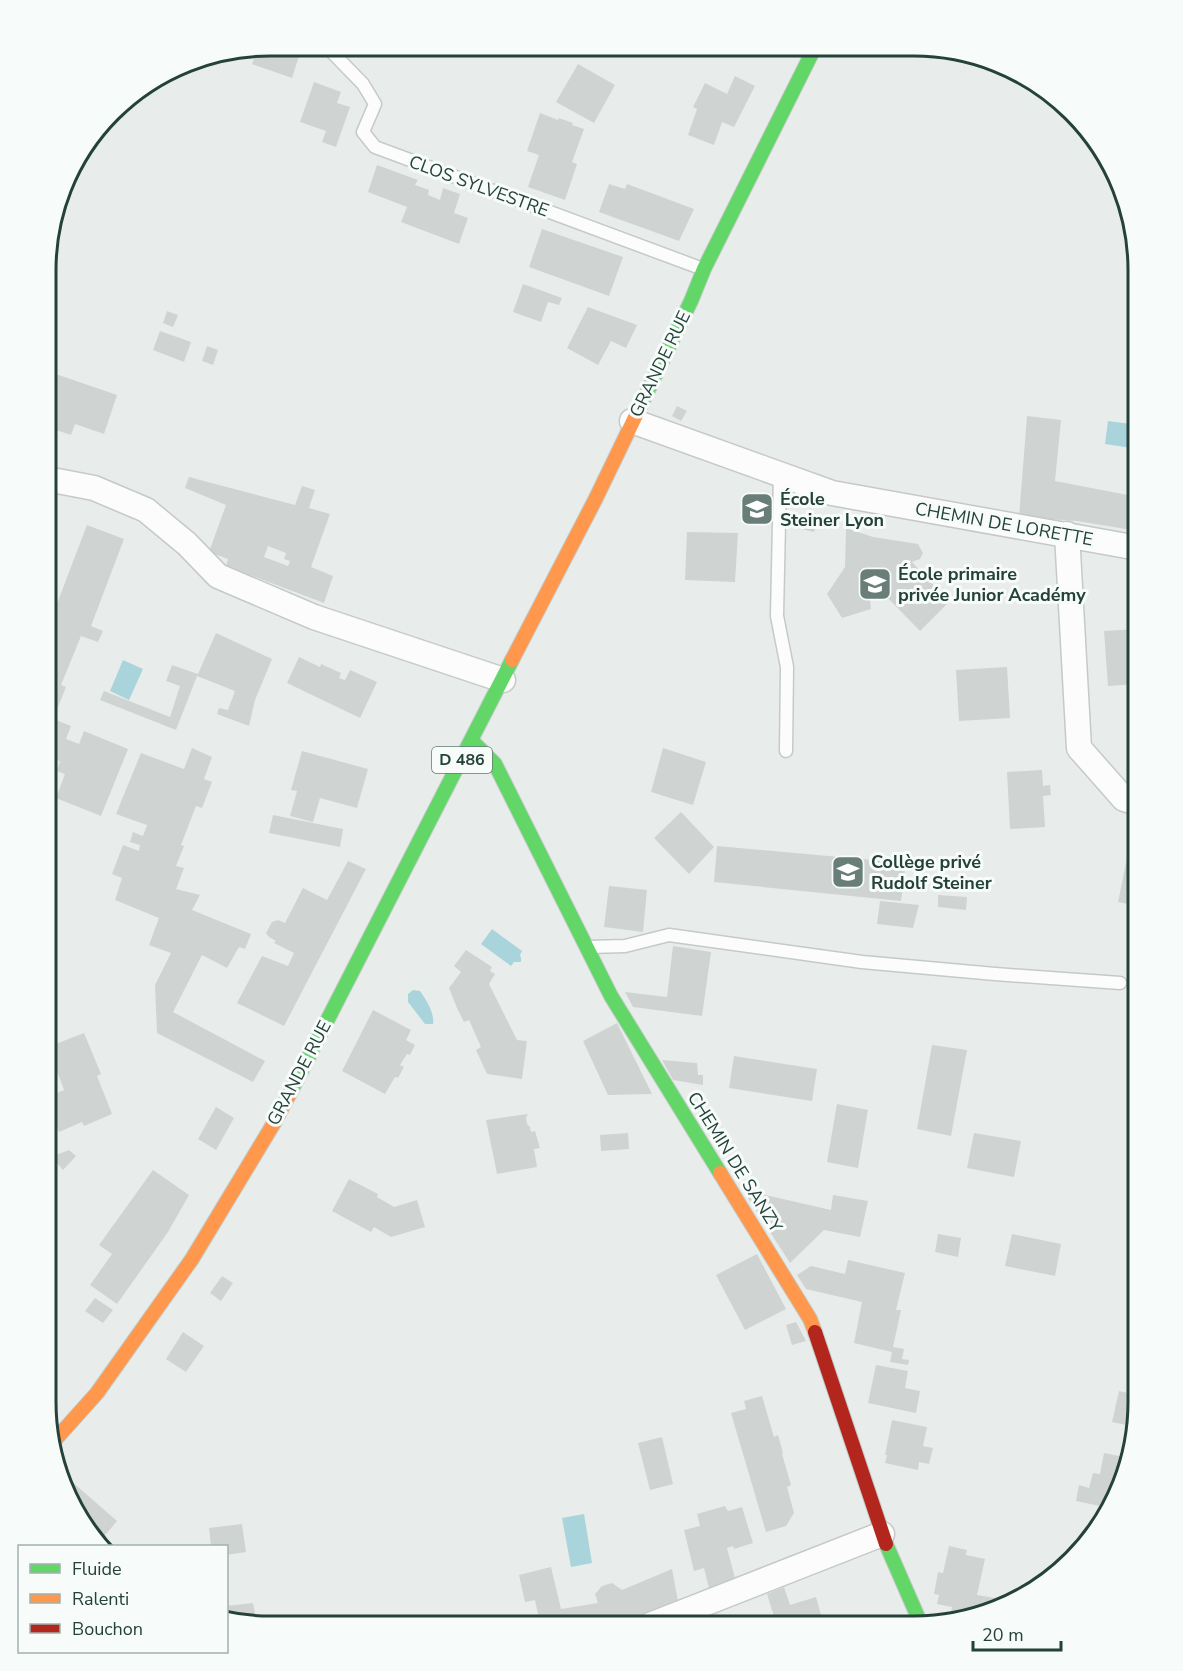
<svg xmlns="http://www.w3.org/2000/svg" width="1183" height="1671" font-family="'Nunito Sans',sans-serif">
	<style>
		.water { fill: #a9d4db }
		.building { fill: #cfd4d2; fill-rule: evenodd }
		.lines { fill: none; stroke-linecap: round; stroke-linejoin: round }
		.lane-casing { stroke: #c5cac8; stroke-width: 15 }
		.street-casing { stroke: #c5cac8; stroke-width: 27 }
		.fast-casing { stroke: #c3cbc8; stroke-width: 16 }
		.slow-casing { stroke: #c3cbc8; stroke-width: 16 }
		.jam-casing { stroke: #c3cbc8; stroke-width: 16 }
		.lane { stroke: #fcfcfc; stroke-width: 12 }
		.street { stroke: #fcfcfc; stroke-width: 24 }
		.fast { stroke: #63d668; stroke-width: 14 }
		.slow { stroke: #ff974d; stroke-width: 14 }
		.jam { stroke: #b3261e; stroke-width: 14 }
		.labels { text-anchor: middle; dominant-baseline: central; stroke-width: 6; stroke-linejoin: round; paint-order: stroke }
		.shield { fill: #f7fbf9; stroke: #637a73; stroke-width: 1.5 }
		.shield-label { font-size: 16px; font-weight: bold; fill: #24423a }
		.street-label { font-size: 18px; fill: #24423a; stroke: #f7fbf9 }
		.poi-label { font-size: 18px; font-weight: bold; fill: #24423a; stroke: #f7fbf9; text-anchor: start }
		.rim { fill: none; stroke: #24423a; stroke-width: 3 }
	</style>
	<rect width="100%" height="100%" fill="#e8edeb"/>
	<path class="water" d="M 1108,421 L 1138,425 L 1138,449 L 1105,444 Z
		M 123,660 L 143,669 L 129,700 L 110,691 Z
		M 492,929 L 522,951 L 520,955 L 521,958 L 521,962 L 514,962 L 511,966 L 481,944 Z
		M 413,990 L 420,991 C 426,999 435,1014 433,1024 L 425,1024 L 408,1002 L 408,994 Z
		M 584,1514 L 592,1563 L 571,1567 L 562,1518 Z"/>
	<path class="building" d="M 270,45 L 285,45 L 301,50 L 292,78 L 252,64 L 257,51 L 249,48 Z
		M 740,46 L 774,46 L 769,57 Z
		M 578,64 L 615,85 L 594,123 L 556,102 Z
		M 735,76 L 755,86 L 734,127 L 722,122 L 714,145 L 688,135 L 697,109 L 693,107 L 705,83 L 727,94 Z
		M 314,82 L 341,92 L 337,103 L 350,107 L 336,147 L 322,142 L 326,131 L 300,122 Z
		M 540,113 L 558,120 L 559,118 L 573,123 L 572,125 L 584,129 L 572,162 L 577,164 L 565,200 L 528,187 L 539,155 L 527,151 Z
		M 377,165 L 418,180 L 415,185 L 429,190 L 428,195 L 440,200 L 443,188 L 460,194 L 454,213 L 468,218 L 459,244 L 401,222 L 407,207 L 368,192 Z
		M 609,184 L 625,189 L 627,184 L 694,209 L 679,241 L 599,212 Z
		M 542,229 L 623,257 L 609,296 L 529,267 Z
		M 523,284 L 562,298 L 559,305 L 548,302 L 541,322 L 513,312 Z
		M 588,307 L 637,325 L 626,348 L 611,341 L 598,365 L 567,348 Z
		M 167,311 L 178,315 L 173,327 L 163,323 Z
		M 160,331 L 191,342 L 184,362 L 153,350 Z
		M 207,346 L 218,350 L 213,365 L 202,361 Z
		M 47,371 L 117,395 L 104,434 L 75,424 L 71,435 L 47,427 Z
		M 677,406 L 687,411 L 681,421 L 672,416 Z
		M 1027,416 L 1061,420 L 1055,481 L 1138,497 L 1138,531 L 1077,521 L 1019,517 Z
		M 189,477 L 295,505 L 302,486 L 315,490 L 309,508 L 330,514 L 311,567 L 333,576 L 324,603 L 226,566 L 228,559 L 209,552 L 226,505 L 185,488 ZM 268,546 L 286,553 L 284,559 L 290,561 L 288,566 L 264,557 Z
		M 797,514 L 818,520 L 814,532 L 793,527 Z
		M 87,525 L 124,539 L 91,626 L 103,631 L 98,642 L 81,636 L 61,685 L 66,687 L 56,712 L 46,708 L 46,621 L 50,622 Z
		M 846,528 L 873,537 L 918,544 L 923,553 L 920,559 L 912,562 L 949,602 L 920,631 L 881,591 L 870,601 L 871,609 L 842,618 L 827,594 L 845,567 Z
		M 687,532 L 738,533 L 735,582 L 685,580 Z
		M 1138,629 L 1138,684 L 1108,686 L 1104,631 Z
		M 216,633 L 272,659 L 255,700 L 249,726 L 217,714 L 219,708 L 228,710 L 235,691 L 197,676 L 176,730 L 100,700 L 104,691 L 170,717 L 180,686 L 166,681 L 172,665 L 198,674 Z
		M 299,657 L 320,667 L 321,664 L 341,673 L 339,678 L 345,680 L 350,670 L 377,682 L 360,718 L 287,683 Z
		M 1007,667 L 1010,718 L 959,721 L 956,670 Z
		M 46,716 L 71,726 L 66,739 L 79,744 L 84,731 L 128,749 L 101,816 L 56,798 L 65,774 L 57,771 L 60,761 L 56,760 L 46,786 Z
		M 192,748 L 212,757 L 204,779 L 212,782 L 202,808 L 196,806 L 181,845 L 184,846 L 176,866 L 184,868 L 176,889 L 200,895 L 192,910 L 251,934 L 245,949 L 239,947 L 227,968 L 202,955 L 173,1012 L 265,1061 L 253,1082 L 157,1033 L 155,985 L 171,953 L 149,945 L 159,918 L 115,900 L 122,878 L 112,874 L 123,845 L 139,851 L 140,845 L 130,842 L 133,832 L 143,836 L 147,825 L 116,814 L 141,753 L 184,769 Z
		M 663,748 L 706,762 L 693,805 L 651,792 Z
		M 302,751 L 368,769 L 357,808 L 320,798 L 313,822 L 290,816 L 297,791 L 291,790 Z
		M 1042,770 L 1043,786 L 1050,785 L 1051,795 L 1043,796 L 1045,827 L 1010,829 L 1007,772 Z
		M 681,812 L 714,847 L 689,874 L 654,838 Z
		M 273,815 L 343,829 L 340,847 L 269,833 Z
		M 717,846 L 906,863 L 901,901 L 714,882 Z
		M 1129,848 L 1138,850 L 1138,906 L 1118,902 Z
		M 348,861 L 366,869 L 284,1026 L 237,1003 L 262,956 L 288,966 L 294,953 L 274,943 L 276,941 L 269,937 L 266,933 L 272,922 L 278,920 L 285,923 L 303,888 L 327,900 Z
		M 609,886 L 647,890 L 643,932 L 604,927 Z
		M 938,895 L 967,897 L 966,910 L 938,907 Z
		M 880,901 L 919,905 L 913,928 L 877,924 Z
		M 673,946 L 711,952 L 702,1016 L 633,1007 L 625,992 L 667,997 Z
		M 466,950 L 492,967 L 490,971 L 495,974 L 489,984 L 517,1040 L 527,1041 L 522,1079 L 487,1074 L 476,1050 L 481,1047 L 469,1020 L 464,1022 L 457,1008 L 449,988 L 461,972 L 454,966 Z
		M 373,1010 L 411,1030 L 406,1040 L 415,1045 L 410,1055 L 407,1054 L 400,1065 L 404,1067 L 398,1078 L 395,1077 L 385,1094 L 342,1071 Z
		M 617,1023 L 652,1094 L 608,1095 L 583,1041 Z
		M 84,1033 L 101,1074 L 97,1076 L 112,1114 L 84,1126 L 82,1122 L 59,1132 L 46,1098 L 64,1090 L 48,1047 Z
		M 932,1045 L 967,1050 L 951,1136 L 917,1129 Z
		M 734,1056 L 817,1069 L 812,1101 L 729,1088 Z
		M 662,1060 L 697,1063 L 698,1075 L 703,1075 L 703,1085 L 673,1080 Z
		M 837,1104 L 868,1110 L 858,1168 L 827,1162 Z
		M 216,1107 L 234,1118 L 216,1150 L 198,1139 Z
		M 528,1114 L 526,1118 L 527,1124 L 530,1127 L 531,1132 L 535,1131 L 540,1148 L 534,1149 L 537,1167 L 497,1174 L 486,1120 Z
		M 628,1133 L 629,1149 L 601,1151 L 600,1135 Z
		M 974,1133 L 1021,1141 L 1014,1177 L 967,1168 Z
		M 69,1150 L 76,1156 L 63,1170 L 57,1163 L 45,1168 L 45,1159 Z
		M 153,1170 L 189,1195 L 168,1232 L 117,1304 L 90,1285 L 112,1254 L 99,1245 Z
		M 349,1179 L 378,1194 L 377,1197 L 394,1207 L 417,1200 L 425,1227 L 391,1237 L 374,1227 L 371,1232 L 332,1211 Z
		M 743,1190 L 831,1210 L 833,1195 L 868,1201 L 860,1237 L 824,1230 L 790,1263 Z
		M 938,1234 L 961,1238 L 958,1257 L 935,1252 Z
		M 1012,1234 L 1061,1244 L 1055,1276 L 1005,1266 Z
		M 757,1254 L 786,1309 L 745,1330 L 716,1275 Z
		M 848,1260 L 905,1273 L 896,1310 L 901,1310 L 893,1347 L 904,1349 L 902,1359 L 909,1360 L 908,1365 L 890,1362 L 892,1352 L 854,1343 L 862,1302 L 806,1289 L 797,1275 L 811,1266 L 845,1274 Z
		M 222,1276 L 233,1283 L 221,1301 L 210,1293 Z
		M 45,1283 L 55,1290 L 45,1304 Z
		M 95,1298 L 113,1310 L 103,1323 L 85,1311 Z
		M 796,1322 L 806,1341 L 792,1345 L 786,1325 Z
		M 183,1332 L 204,1346 L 186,1372 L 166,1359 Z
		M 876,1365 L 908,1371 L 905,1388 L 920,1391 L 916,1413 L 868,1403 Z
		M 1119,1391 L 1137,1395 L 1137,1416 L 1135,1427 L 1112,1422 Z
		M 762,1396 L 774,1437 L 778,1435 L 783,1453 L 782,1454 L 791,1485 L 787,1487 L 794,1513 L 786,1526 L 766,1532 L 731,1413 L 746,1409 L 744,1401 Z
		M 892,1420 L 927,1427 L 923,1446 L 933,1448 L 929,1464 L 919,1462 L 918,1470 L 885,1463 L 887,1455 L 885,1455 Z
		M 662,1437 L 673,1484 L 650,1490 L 638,1443 Z
		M 1104,1453 L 1129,1458 L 1126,1474 L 1109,1508 L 1076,1501 L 1079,1485 L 1089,1488 L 1093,1473 L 1100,1474 Z
		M 70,1480 L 117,1521 L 101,1540 L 68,1500 L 65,1486 Z
		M 725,1506 L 728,1511 L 742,1507 L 753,1543 L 734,1549 L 733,1546 L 727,1548 L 735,1578 L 709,1588 L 704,1568 L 694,1571 L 684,1530 L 700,1526 L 697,1514 Z
		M 242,1524 L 246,1552 L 226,1555 L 226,1546 L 211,1546 L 209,1528 Z
		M 949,1546 L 967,1550 L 966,1555 L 985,1559 L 977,1595 L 995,1598 L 993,1607 L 950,1617 L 952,1607 L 937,1604 L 939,1595 L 934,1594 L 938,1572 L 943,1573 Z
		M 551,1567 L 561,1609 L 598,1603 L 595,1594 L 602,1586 L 612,1583 L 622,1590 L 672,1569 L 678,1601 L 617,1625 L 516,1625 L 539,1619 L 535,1600 L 525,1602 L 519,1575 Z
		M 784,1587 L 790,1605 L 816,1597 L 824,1626 L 777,1626 L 767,1594 Z
		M 253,1603 L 257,1624 L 241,1624 L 226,1620 L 226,1606 Z"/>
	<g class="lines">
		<g class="lane-casing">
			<path id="lane" d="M 325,45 L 363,84 L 375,104 L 363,132 L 375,147 L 703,269
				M 780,475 L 777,616 L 787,667 L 786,751
				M 588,947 L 625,946 L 669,935 L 862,962 L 995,974 L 1120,983"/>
		</g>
		<g class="street-casing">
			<path id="street" d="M 632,421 L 832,493 L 1138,548
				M 47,479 L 94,488 L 146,510 L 187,544 L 218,576 L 314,617 L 503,680
				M 1067,534 L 1079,748 L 1124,799 L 1138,803
				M 650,1625 L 882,1534"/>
		</g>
		<g class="fast-casing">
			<path id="fast" d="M 639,409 L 691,301 L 704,269 L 815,47
				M 472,741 L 495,764 L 611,996 L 720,1173
				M 289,1095 L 512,660
				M 886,1544 L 921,1624"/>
		</g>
		<g class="slow-casing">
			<path id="slow" d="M 512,660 L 595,500 L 639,409
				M 720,1173 L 810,1319 L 815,1332
				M 54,1441 L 97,1393 L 192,1259 L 274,1123 L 289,1095"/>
		</g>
		<g class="jam-casing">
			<path id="jam" d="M 815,1332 L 886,1544"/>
		</g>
		<use href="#lane" class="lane"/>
		<use href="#street" class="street"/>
		<use href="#fast" class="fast"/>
		<use href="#slow" class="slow"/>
		<use href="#jam" class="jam"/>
	</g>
	<defs>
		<g id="school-square" transform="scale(1.725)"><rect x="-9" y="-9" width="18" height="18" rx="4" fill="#697e78" stroke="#f7fbf9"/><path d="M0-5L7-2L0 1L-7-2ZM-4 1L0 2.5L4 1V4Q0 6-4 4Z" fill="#fff"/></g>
	</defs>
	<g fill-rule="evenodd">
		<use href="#school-square" x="757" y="509"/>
		<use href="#school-square" x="875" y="584"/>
		<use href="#school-square" x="848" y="872"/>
	</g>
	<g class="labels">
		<rect class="shield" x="432" y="747" width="60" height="26" rx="4.5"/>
		<g class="shield-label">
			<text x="462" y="760">D 486</text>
		</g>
		<g class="street-label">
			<text transform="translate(479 186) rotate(20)">CLOS SYLVESTRE</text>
			<text transform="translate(660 364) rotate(-64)">GRANDE RUE</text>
			<text transform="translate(1004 524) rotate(10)">CHEMIN DE LORETTE</text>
			<text transform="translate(299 1073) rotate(-62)">GRANDE RUE</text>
			<text transform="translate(735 1162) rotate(58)">CHEMIN DE SANZY</text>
		</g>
		<g class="poi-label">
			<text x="780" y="499">École<tspan x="780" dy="21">Steiner Lyon</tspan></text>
			<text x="898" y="574">École primaire<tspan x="898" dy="21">privée Junior Académy</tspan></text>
			<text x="871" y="862">Collège privé<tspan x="871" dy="21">Rudolf Steiner</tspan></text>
		</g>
	</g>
	<path d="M0 0H1183V1671H0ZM270 56H914A214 214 0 0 1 1128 270V1402A214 214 0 0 1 914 1616H270A214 214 0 0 1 56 1402V270A214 214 0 0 1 270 56Z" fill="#f7fbf9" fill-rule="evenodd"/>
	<path class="rim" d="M270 56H914A214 214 0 0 1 1128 270V1402A214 214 0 0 1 914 1616H270A214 214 0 0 1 56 1402V270A214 214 0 0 1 270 56Z"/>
	<rect x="18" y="1545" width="210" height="108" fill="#f7fbf9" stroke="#a3b1ad" stroke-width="1.5"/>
	<rect x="30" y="1564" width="30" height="9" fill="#63d668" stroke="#a3b1ad" stroke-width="1.5"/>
	<text x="72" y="1575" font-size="18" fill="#24423a">Fluide</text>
	<rect x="30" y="1594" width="30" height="9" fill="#ff974d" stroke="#a3b1ad" stroke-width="1.5"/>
	<text x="72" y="1605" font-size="18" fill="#24423a">Ralenti</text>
	<rect x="30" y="1624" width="30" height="9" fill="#b3261e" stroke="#a3b1ad" stroke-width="1.5"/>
	<text x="72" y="1635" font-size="18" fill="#24423a">Bouchon</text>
	<path d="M973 1641v9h88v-9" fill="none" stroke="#24423a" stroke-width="3"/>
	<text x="982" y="1641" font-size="18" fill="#24423a" stroke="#f7fbf9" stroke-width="4.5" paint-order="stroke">20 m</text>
</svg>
